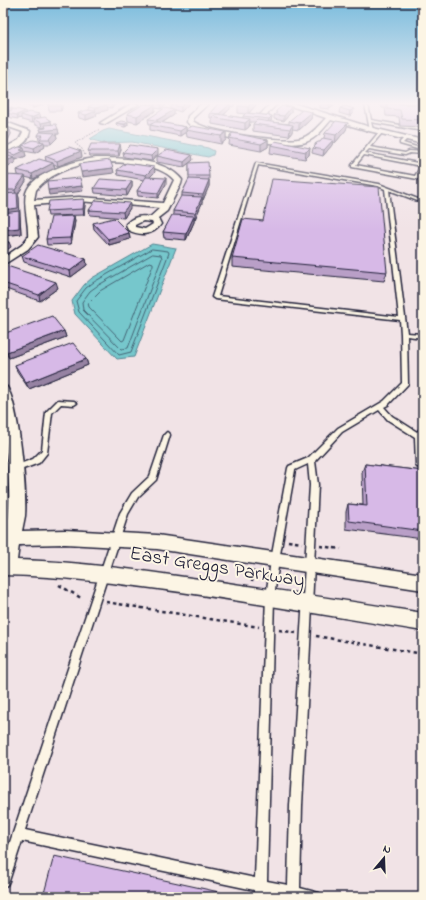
<svg xmlns="http://www.w3.org/2000/svg" width="426" height="900" font-family="'Indie Flower',sans-serif">
	<style>
		.water { fill: #76c7cc; stroke: #548592 }
		.lines { fill: none; stroke-linecap: round; stroke-linejoin: round }
		.shore { stroke: #446475; stroke-width: 1 }
		.lane-casing { stroke: #22223b; stroke-width: 3 }
		.street-casing { stroke: #22223b; stroke-width: 3 }
		.path-far1 { stroke: #22223b; stroke-width: 1; stroke-dasharray: 1.5 1.5; stroke-linecap: butt }
		.path { stroke: #22223b; stroke-width: 2.5; stroke-dasharray: 3.5 3.5; stroke-linecap: butt }
		.lane { fill: #fcf5e5; fill-rule: evenodd }
		.street { fill: #fcf5e5; fill-rule: evenodd }
		.wall { fill: #b99fc7; stroke: #22223b }
		.shaded-wall { fill: #9682a2; stroke: #22223b }
		.building { fill: #d7b9e7; stroke: #22223b }
		.labels { text-anchor: middle; dominant-baseline: central; stroke-width: 4; stroke-linejoin: round; paint-order: stroke }
		.near-street-label { font-size: 20px; fill: #22223b; stroke: #fcf5e5 }
	</style>
	<rect width="100%" height="100%" fill="#f1e3e6"/>
	<filter id="ink" filterUnits="userSpaceOnUse"><feTurbulence type="fractalNoise" baseFrequency=".025" numOctaves="2"/><feDisplacementMap in="SourceGraphic" scale="8" xChannelSelector="R" yChannelSelector="G"/><feConvolveMatrix kernelMatrix="1 2 1 2 8 2 1 2 1" color-interpolation-filters="sRGB"/></filter>
	<g filter="url(#ink)">
		<path class="water" d="M 109,129 L 208,148 L 214,151 L 213,155 L 208,157 L 132,142 L 103,143 L 90,139 L 103,131 Z
			M 152,244 L 176,248 L 134,357 L 117,359 L 75,314 L 72,301 L 84,285 L 92,278 Z"/>
		<g class="lines">
			<path class="shore" d="M 152,249 L 168,251 L 169,253 L 131,352 L 119,355 L 79,312 L 76,301 L 86,288 L 94,282 Z
				M 153,254 L 161,255 L 162,258 L 128,348 L 121,349 L 83,310 L 82,302 L 90,291 L 97,286 Z
				M 150,262 L 153,263 L 153,265 L 124,340 L 122,341 L 89,307 L 88,303 L 100,291 Z"/>
			<g class="lane-casing">
				<path id="lane" d="M 365,104 L 368,104 L 371,120 L 423,129 L 423,131 L 371,122 L 373,130 L 370,131 Z
					M 420,104 L 423,104 L 423,114 L 421,113 Z
					M 379,132 L 382,133 L 370,147 L 405,153 L 409,151 L 423,152 L 423,154 L 410,153 L 405,155 L 369,149 L 365,153 L 423,164 L 423,169 L 419,177 L 423,178 L 423,180 L 352,167 L 352,165 ZM 364,155 L 421,166 L 415,176 L 356,165 Z
					M 405,137 L 408,138 L 403,143 L 423,149 L 421,150 L 400,144 L 400,142 Z
					M 256,163 L 379,184 L 423,201 L 423,203 L 389,190 L 407,333 L 423,334 L 423,338 L 407,336 L 408,384 L 388,405 L 384,407 L 392,416 L 417,432 L 421,428 L 423,427 L 423,440 L 422,439 L 423,468 L 417,467 L 416,465 L 415,437 L 388,420 L 379,410 L 342,432 L 315,461 L 318,485 L 302,806 L 300,888 L 319,893 L 321,897 L 287,897 L 266,893 L 266,897 L 254,897 L 254,890 L 22,841 L 9,881 L 7,885 L 3,887 L 3,863 L 120,513 L 132,493 L 150,476 L 164,435 L 167,432 L 170,435 L 156,480 L 138,497 L 128,514 L 25,830 L 255,878 L 266,597 L 271,560 L 288,468 L 289,466 L 308,458 L 338,428 L 384,401 L 402,383 L 401,334 L 400,320 L 215,299 L 212,297 ZM 258,165 L 378,186 L 385,189 L 399,317 L 218,296 ZM 308,464 L 310,485 L 290,806 L 288,885 L 267,881 L 274,597 L 279,560 L 295,470 Z
					M 58,400 L 74,401 L 77,403 L 74,405 L 61,404 L 52,413 L 47,453 L 39,463 L 15,472 L 12,471 L 11,469 L 12,467 L 33,459 L 42,450 L 46,412 Z"/>
			</g>
			<g class="street-casing">
				<path id="street" d="M 131,104 L 139,104 L 105,124 L 100,123 Z
					M 201,104 L 208,104 L 193,118 L 193,121 C 205,132 286,144 302,138 C 312,135 319,125 326,118 L 285,104 L 296,104 L 373,128 L 423,140 L 423,144 L 369,131 L 331,120 C 324,128 317,138 306,142 C 288,148 211,138 194,128 C 191,127 189,124 187,122 L 188,116 Z
					M 270,104 L 277,104 L 264,117 L 260,117 L 260,115 Z
					M 3,121 L 30,131 C 28,145 15,150 3,153 L 3,149 L 19,140 L 23,132 L 3,125 Z
					M 96,158 C 121,158 166,158 182,180 L 181,184 L 167,211 L 158,218 L 161,224 C 153,236 140,236 128,230 L 126,224 C 132,217 141,215 150,217 L 160,208 L 79,201 L 34,205 L 38,237 L 28,249 L 3,265 L 3,258 L 22,245 L 28,237 C 29,223 23,207 26,193 C 32,172 77,160 96,158 ZM 96,162 C 118,162 159,162 174,180 L 163,203 L 79,197 L 34,200 L 36,190 C 50,173 75,165 96,162 ZM 143,221 L 152,222 L 153,224 L 145,229 L 135,227 L 135,225 Z
					M 3,386 L 7,387 C 19,406 27,492 25,516 C 24,521 23,526 22,531 L 65,530 L 157,535 L 423,574 L 423,590 L 157,549 L 65,544 L 19,545 L 17,560 C 70,561 123,568 177,576 C 259,587 341,600 423,613 L 423,631 C 342,618 262,604 181,592 C 121,584 63,576 3,575 L 3,532 L 6,532 C 14,494 5,455 3,417 C 2,407 3,396 3,386 Z"/>
			</g>
			<path class="path-far1" d="M 85,155 L 82,149 L 75,143 L 100,129"/>
			<path class="path" d="M 288,541 L 302,543
				M 320,546 L 341,549
				M 252,581 L 254,570
				M 59,585 L 81,598
				M 106,602 L 259,627
				M 279,630 L 296,633
				M 316,636 L 423,654"/>
			<use href="#lane" class="lane"/>
			<use href="#street" class="street"/>
		</g>
		<path class="wall" d="M 25,104 L 42,104 L 43,105 L 33,108 L 25,105 Z
			M 48,104 L 62,104 L 62,108 L 61,111 L 49,111 Z
			M 93,104 L 114,104 L 114,106 L 111,108 L 107,107 L 108,110 L 96,113 L 97,116 L 86,120 L 79,118 L 78,113 L 89,110 L 88,107 Z
			M 144,104 L 167,104 L 161,109 L 155,108 L 155,111 L 137,123 L 128,121 L 127,114 Z
			M 172,104 L 189,104 L 181,112 L 174,110 L 174,115 L 162,123 L 186,127 L 186,132 L 180,136 L 150,130 L 150,125 L 152,124 L 149,124 L 148,119 L 171,110 L 171,105 Z
			M 218,104 L 235,104 L 233,107 L 230,106 L 230,109 L 224,115 L 243,118 L 243,116 L 245,114 L 238,113 L 238,106 L 257,104 L 249,113 L 272,116 L 271,121 L 270,122 L 289,124 L 289,121 L 312,112 L 311,119 L 299,130 L 292,129 L 292,132 L 289,136 L 253,131 L 253,124 L 255,122 L 250,122 L 249,127 L 245,130 L 212,124 L 212,118 L 210,118 L 210,113 Z
			M 320,104 L 334,104 L 334,106 L 329,109 L 320,108 Z
			M 381,104 L 421,104 L 419,111 L 423,114 L 423,127 L 400,126 L 399,117 L 386,116 L 385,108 L 382,108 Z
			M 3,106 L 12,108 L 13,109 L 25,111 L 25,114 L 41,118 L 52,124 L 58,129 L 59,134 L 56,134 L 57,138 L 51,144 L 44,144 L 45,147 L 35,153 L 24,151 L 26,156 L 16,160 L 15,160 L 15,163 L 3,168 L 3,154 L 7,155 L 6,152 L 23,148 L 22,145 L 41,141 L 40,140 L 39,140 L 38,135 L 41,132 L 40,129 L 46,128 L 46,127 L 42,128 L 34,124 L 34,122 L 32,123 L 22,120 L 21,118 L 18,119 L 7,117 L 7,116 L 3,117 Z
			M 345,106 L 353,114 L 349,116 L 339,113 L 340,108 Z
			M 291,107 L 291,112 L 284,121 L 274,119 L 274,115 L 276,114 L 276,111 Z
			M 116,123 L 128,125 L 125,127 L 117,126 Z
			M 348,123 L 346,130 L 335,143 L 333,142 L 332,145 L 323,156 L 312,153 L 313,148 L 315,147 L 315,144 L 320,142 L 324,138 L 325,133 Z
			M 3,130 L 10,130 L 11,134 L 8,140 L 3,141 Z
			M 186,130 L 226,132 L 226,140 L 221,144 L 187,137 Z
			M 230,135 L 268,140 L 268,147 L 261,151 L 229,145 Z
			M 271,145 L 310,148 L 309,155 L 305,159 L 270,153 Z
			M 121,149 L 119,156 L 89,156 L 88,151 Z
			M 123,152 L 158,154 L 152,161 L 124,157 Z
			M 45,156 L 82,157 L 58,166 L 54,164 L 55,168 L 33,179 L 25,177 L 26,181 L 18,194 L 19,198 L 21,234 L 3,236 L 3,178 L 21,176 L 18,175 L 17,170 L 46,161 Z
			M 157,156 L 193,160 L 189,163 L 209,176 L 209,186 L 203,200 L 202,200 L 202,203 L 195,219 L 194,219 L 194,222 L 186,240 L 164,238 L 163,232 L 173,215 L 173,211 L 182,196 L 182,193 L 189,179 L 189,163 L 184,167 L 157,162 Z
			M 117,170 L 155,172 L 150,177 L 166,184 L 158,198 L 138,196 L 137,191 L 144,180 L 118,175 Z
			M 132,181 L 132,187 L 127,196 L 95,193 L 94,188 Z
			M 84,199 L 85,205 L 84,215 L 48,216 L 47,211 Z
			M 130,208 L 124,218 L 90,215 L 89,210 Z
			M 74,216 L 75,221 L 71,244 L 47,245 L 46,239 Z
			M 263,221 L 387,272 L 384,281 L 232,267 L 232,258 Z
			M 93,223 L 129,233 L 130,239 L 109,245 L 94,229 Z
			M 22,256 L 86,259 L 87,265 L 71,277 L 24,262 Z
			M 3,269 L 58,288 L 40,301 L 3,288 Z
			M 64,331 L 66,337 L 9,358 L 3,349 L 3,334 Z
			M 86,359 L 88,365 L 29,389 L 17,371 L 15,365 Z
			M 365,464 L 423,471 L 423,539 L 346,529 L 346,512 L 348,504 L 363,505 L 362,472 Z"/>
		<path class="shaded-wall" d="M 32,104 L 42,104 L 43,105 L 33,108 Z
			M 61,104 L 62,104 L 62,108 L 61,111 L 60,106 Z
			M 111,104 L 114,104 L 114,106 L 111,108 Z
			M 160,104 L 167,104 L 161,109 Z
			M 184,104 L 189,104 L 181,112 L 181,107 Z
			M 230,104 L 230,109 L 219,119 L 219,114 Z
			M 251,104 L 257,104 L 248,114 L 248,107 Z
			M 330,104 L 334,104 L 334,106 L 329,109 Z
			M 107,105 L 108,110 L 96,113 L 97,116 L 86,120 L 86,115 L 96,111 L 95,108 Z
			M 155,105 L 155,111 L 137,123 L 137,116 Z
			M 291,107 L 291,112 L 284,121 L 284,116 Z
			M 12,108 L 14,112 L 6,113 L 7,116 L 4,117 L 3,112 Z
			M 354,109 L 353,114 L 349,116 L 350,111 Z
			M 174,110 L 174,115 L 158,125 L 157,120 Z
			M 25,111 L 26,116 L 21,115 L 21,118 L 18,119 L 17,115 Z
			M 312,112 L 311,119 L 299,130 L 299,123 Z
			M 40,114 L 41,119 L 33,119 L 34,122 L 32,123 L 31,118 Z
			M 272,116 L 271,121 L 268,124 L 269,119 Z
			M 250,119 L 249,127 L 245,130 L 245,123 Z
			M 51,121 L 52,126 L 42,128 L 41,123 Z
			M 128,122 L 128,125 L 125,127 L 125,124 Z
			M 348,123 L 346,130 L 335,143 L 336,135 Z
			M 293,125 L 292,132 L 289,136 L 290,129 Z
			M 186,127 L 186,132 L 180,136 L 180,131 Z
			M 58,129 L 59,134 L 56,134 L 57,138 L 51,144 L 50,139 L 43,135 L 42,135 L 41,131 Z
			M 10,130 L 11,134 L 8,140 L 7,135 Z
			M 226,132 L 226,140 L 221,144 L 221,136 Z
			M 268,140 L 268,147 L 261,151 L 261,144 Z
			M 333,140 L 332,145 L 323,156 L 324,150 Z
			M 44,142 L 45,147 L 35,153 L 34,148 Z
			M 120,144 L 121,149 L 119,156 L 118,151 Z
			M 24,148 L 26,156 L 16,160 L 15,155 L 20,150 Z
			M 310,148 L 309,155 L 305,159 L 306,152 Z
			M 158,149 L 158,154 L 152,161 L 151,156 Z
			M 81,151 L 82,157 L 58,166 L 57,161 Z
			M 192,155 L 193,160 L 184,167 L 184,162 Z
			M 14,158 L 15,163 L 3,168 L 3,162 Z
			M 53,163 L 55,168 L 33,179 L 32,174 Z
			M 154,167 L 155,172 L 147,180 L 146,175 Z
			M 113,168 L 114,173 L 82,177 L 81,172 Z
			M 25,176 L 26,181 L 18,194 L 19,198 L 21,234 L 3,236 L 3,210 L 16,196 L 15,190 Z
			M 166,178 L 166,184 L 158,198 L 158,193 Z
			M 209,180 L 209,186 L 203,200 L 203,195 Z
			M 132,181 L 132,187 L 127,196 L 126,190 Z
			M 82,186 L 83,191 L 49,195 L 48,190 Z
			M 202,197 L 202,203 L 195,219 L 195,213 Z
			M 84,199 L 85,205 L 84,215 L 83,209 Z
			M 130,203 L 130,208 L 124,218 L 123,212 Z
			M 74,216 L 75,221 L 71,244 L 70,238 Z
			M 194,216 L 194,222 L 186,240 L 186,234 Z
			M 129,233 L 130,239 L 109,245 L 108,239 Z
			M 9,242 L 11,247 L 3,253 L 3,246 Z
			M 86,259 L 87,265 L 71,277 L 70,271 Z
			M 56,282 L 58,288 L 40,301 L 39,295 Z
			M 64,331 L 66,337 L 9,358 L 7,352 Z
			M 86,359 L 88,365 L 29,389 L 26,383 Z"/>
		<path class="building" d="M 48,104 L 61,104 L 60,106 L 48,106 Z
			M 93,104 L 103,104 L 107,105 L 95,108 L 88,107 Z
			M 144,104 L 155,105 L 137,116 L 127,114 Z
			M 172,104 L 184,104 L 181,107 L 171,105 Z
			M 218,104 L 230,104 L 219,114 L 210,113 Z
			M 240,104 L 251,104 L 248,107 L 238,106 Z
			M 387,104 L 417,104 L 419,111 L 422,111 L 423,114 L 423,120 L 402,119 L 400,110 L 387,109 Z
			M 3,106 L 12,108 L 3,112 Z
			M 282,106 L 291,107 L 284,116 L 274,115 L 277,113 L 276,111 Z
			M 345,106 L 354,109 L 350,111 L 340,108 Z
			M 165,108 L 174,110 L 157,120 L 148,119 Z
			M 14,109 L 25,111 L 17,115 L 6,113 Z
			M 86,110 L 96,111 L 86,115 L 78,113 Z
			M 302,110 L 312,112 L 299,123 L 289,121 Z
			M 29,112 L 40,114 L 31,118 L 21,115 Z
			M 246,113 L 272,116 L 269,119 L 243,116 Z
			M 217,114 L 250,119 L 245,123 L 212,117 Z
			M 45,117 L 51,121 L 41,123 L 33,119 Z
			M 257,120 L 293,125 L 290,129 L 253,124 Z
			M 121,121 L 128,122 L 125,124 L 116,123 Z
			M 336,121 L 348,123 L 336,135 L 325,133 Z
			M 155,122 L 159,122 L 186,127 L 180,131 L 150,125 Z
			M 56,124 L 58,129 L 41,131 L 40,129 L 46,128 L 45,125 Z
			M 192,126 L 226,132 L 221,136 L 186,130 Z
			M 3,130 L 10,130 L 7,135 L 3,136 Z
			M 40,132 L 55,133 L 50,139 L 40,139 L 43,135 L 38,135 Z
			M 233,133 L 268,140 L 261,144 L 229,138 L 232,136 L 230,135 Z
			M 323,138 L 333,140 L 324,150 L 313,148 L 317,144 L 315,144 L 318,142 L 320,142 Z
			M 33,140 L 44,142 L 34,148 L 22,145 Z
			M 275,141 L 310,148 L 306,152 L 271,145 Z
			M 91,144 L 120,144 L 118,151 L 88,151 Z
			M 130,145 L 158,149 L 151,156 L 123,152 Z
			M 19,147 L 24,148 L 20,150 L 24,151 L 15,155 L 6,152 Z
			M 69,147 L 81,151 L 57,161 L 45,156 Z
			M 166,150 L 192,155 L 184,162 L 157,156 Z
			M 3,154 L 14,158 L 3,162 Z
			M 39,159 L 53,163 L 32,174 L 17,170 Z
			M 110,160 L 113,168 L 81,172 L 79,164 Z
			M 208,162 L 209,176 L 189,176 L 189,163 Z
			M 126,163 L 154,167 L 146,175 L 117,170 Z
			M 5,175 L 25,176 L 15,190 L 3,190 L 3,178 Z
			M 146,177 L 166,178 L 158,193 L 137,191 Z
			M 80,178 L 82,186 L 48,190 L 47,181 Z
			M 100,179 L 132,181 L 126,190 L 94,188 Z
			M 189,179 L 209,180 L 203,195 L 182,193 Z
			M 272,179 L 379,187 L 387,272 L 232,258 L 243,219 L 263,221 Z
			M 17,193 L 18,208 L 3,210 L 3,194 Z
			M 181,196 L 202,197 L 195,213 L 173,211 Z
			M 84,199 L 83,209 L 47,211 L 49,201 Z
			M 96,200 L 130,203 L 123,212 L 89,210 Z
			M 19,211 L 19,228 L 3,230 L 3,213 Z
			M 172,215 L 194,216 L 186,234 L 163,232 Z
			M 74,216 L 70,238 L 46,239 L 51,217 Z
			M 114,218 L 129,233 L 108,239 L 93,223 Z
			M 3,240 L 9,242 L 3,246 Z
			M 38,245 L 86,259 L 70,271 L 22,256 Z
			M 7,266 L 56,282 L 39,295 L 3,283 L 3,269 Z
			M 52,316 L 64,331 L 7,352 L 3,346 L 3,334 Z
			M 73,343 L 86,359 L 26,383 L 15,365 Z
			M 365,464 L 423,471 L 423,531 L 349,521 L 348,504 L 367,506 Z
			M 54,856 L 242,897 L 43,897 Z"/>
	</g>
	<linearGradient id="sky" x2="0" y2="1"><stop stop-color="#7abcdd"/><stop offset="0.45" stop-color="#f9f2f4"/><stop offset="1" stop-color="#f9f2f4" stop-opacity="0"/></linearGradient>
	<rect width="426" height="230" fill="url(#sky)"/>
	<g class="labels">
		<g class="near-street-label">
			<text transform="translate(217 568) rotate(9)">East Greggs Parkway</text>
		</g>
	</g>
	<rect width="426" height="900" fill="none" stroke="#fcf5e5" stroke-width="16"/>
	<rect x="8" y="8" width="410" height="884" fill="none" stroke="#22223b" stroke-width="1.5" filter="url(#ink)"/>
	<g transform="translate(384 858) rotate(19)" stroke="#fcf5e5" stroke-width="3" paint-order="stroke">
	<path d="M0-3L7 15L0 10L-7 15Z" fill="#22223b"/>
	<text y="-6" font-size="11" font-weight="bold" text-anchor="middle" fill="#22223b">N</text>
	</g>
</svg>
